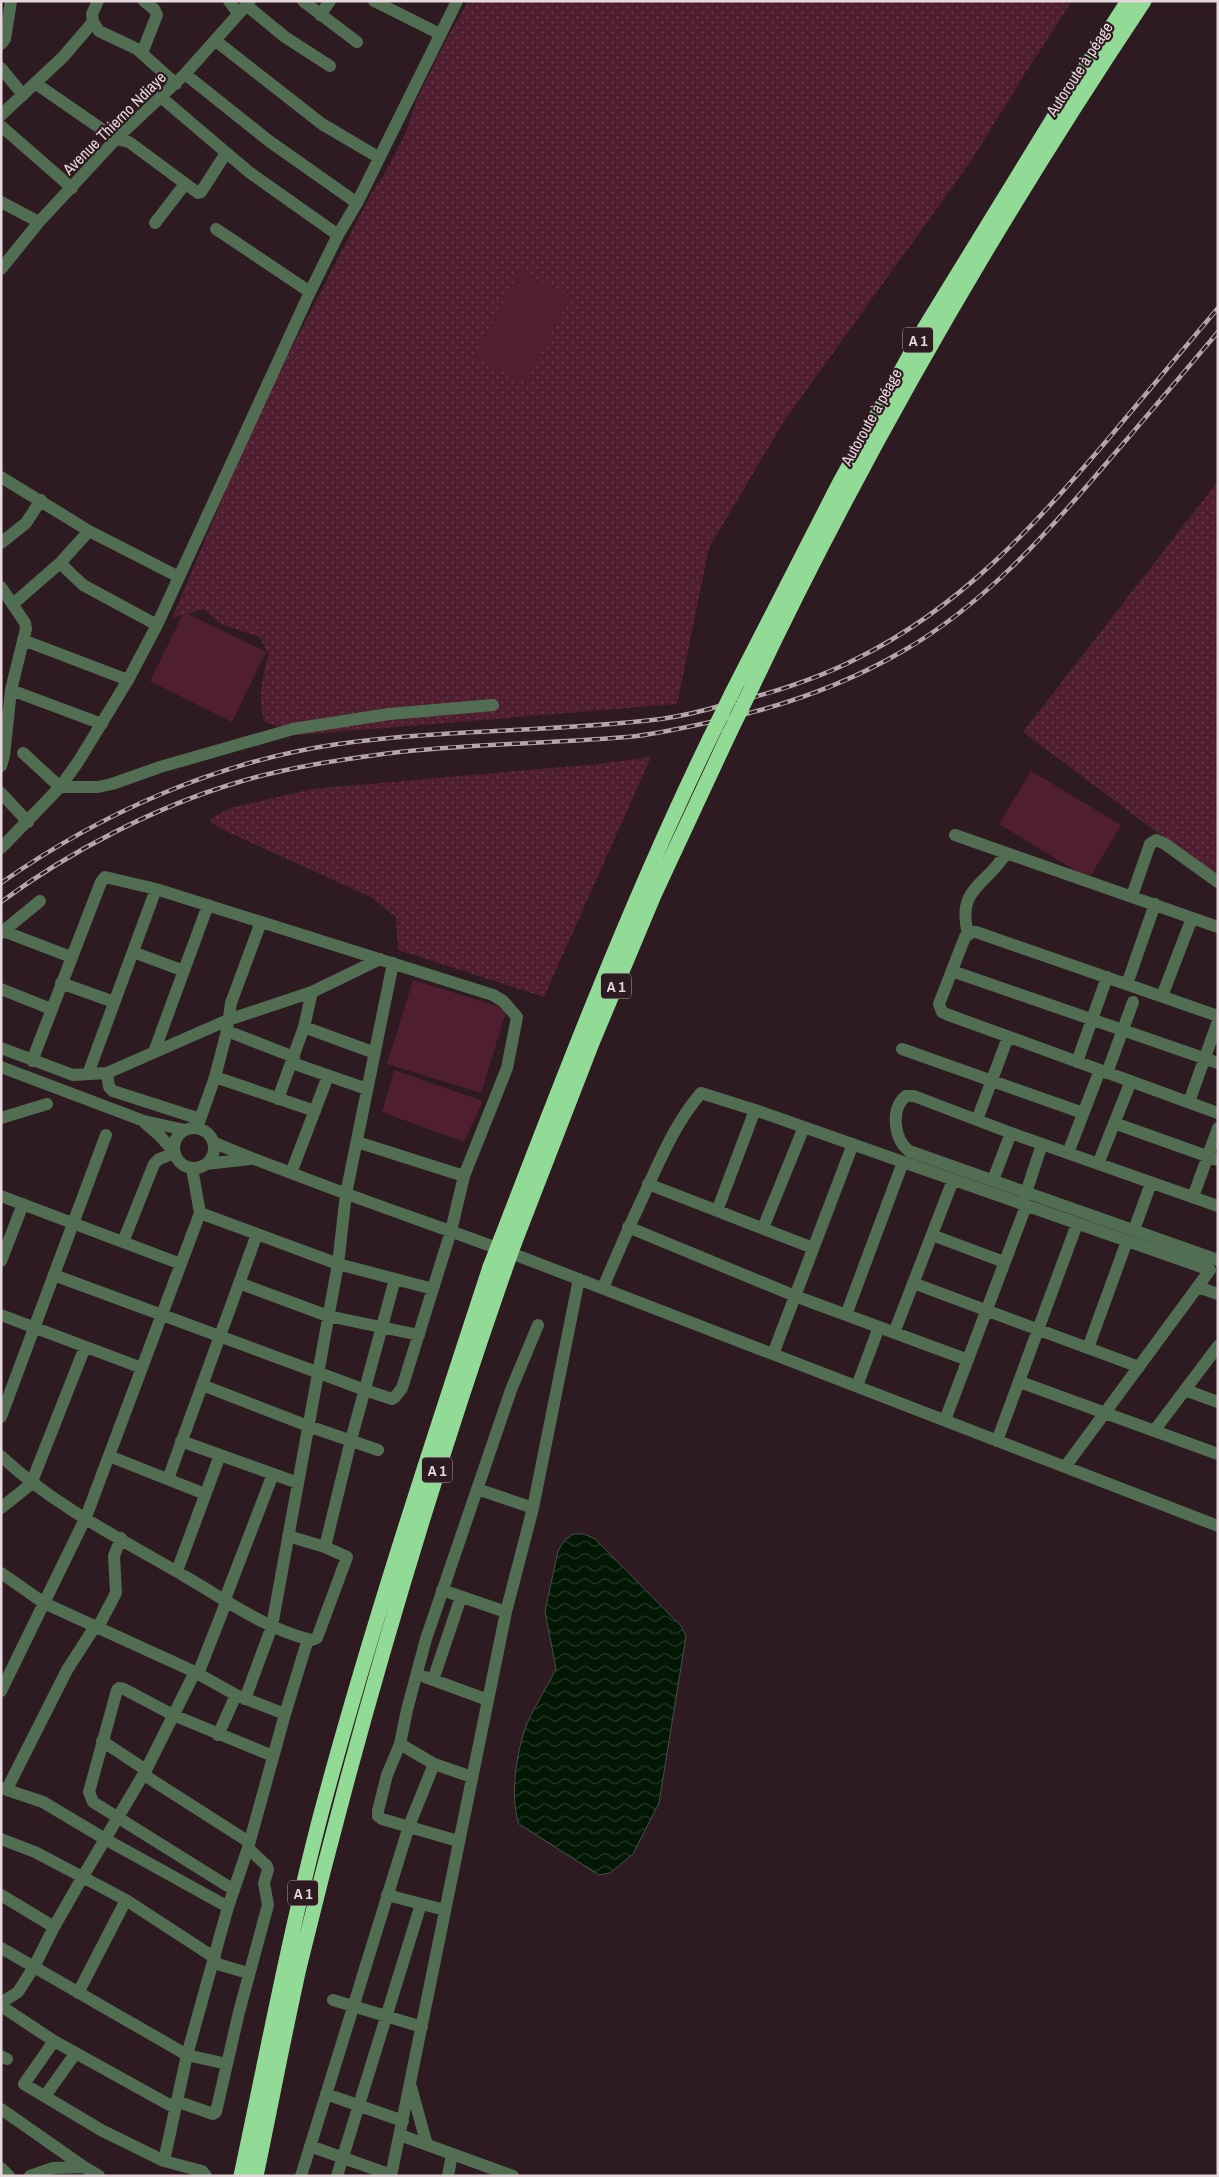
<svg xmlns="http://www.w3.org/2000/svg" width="1219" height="2177" font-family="'Archivo Narrow',sans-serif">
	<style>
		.green { fill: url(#green-dots) }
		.pitch { fill: #501e31 }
		.water { fill: url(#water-waves); stroke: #465145 }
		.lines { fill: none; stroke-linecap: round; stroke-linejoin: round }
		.minor { stroke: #516e53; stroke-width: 12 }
		.highway { stroke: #91db96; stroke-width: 15 }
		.rail-casing { stroke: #b4a5aa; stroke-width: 4.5 }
		.rail { stroke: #2e1a21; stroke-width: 2.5; stroke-dasharray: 8; stroke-linecap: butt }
		.highway-bridge { stroke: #91db96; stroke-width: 15 }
		.labels { text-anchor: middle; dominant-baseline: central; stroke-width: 4.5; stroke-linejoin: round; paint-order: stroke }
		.shield { fill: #2e1a21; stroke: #af9fa4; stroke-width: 1 }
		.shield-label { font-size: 15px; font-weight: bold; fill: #e6d8dc }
		.street-label { font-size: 16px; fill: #e6d8dc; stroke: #2e1a21 }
	</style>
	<defs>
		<pattern id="green-dots" width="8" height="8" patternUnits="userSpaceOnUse" patternTransform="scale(1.25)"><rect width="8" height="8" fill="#501e31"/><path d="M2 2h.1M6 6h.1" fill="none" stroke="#693e4e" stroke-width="1.8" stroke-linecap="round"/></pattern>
		<pattern id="water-waves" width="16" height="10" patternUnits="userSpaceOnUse" patternTransform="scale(1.25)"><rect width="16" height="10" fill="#021704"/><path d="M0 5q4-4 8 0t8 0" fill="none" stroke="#273828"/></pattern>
	</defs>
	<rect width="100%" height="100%" fill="#2e1a21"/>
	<path class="green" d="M 468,1 L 1072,1 L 1024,75 L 971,161 L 784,421 L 709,548 L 677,704 L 299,735 L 265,722 C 257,701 262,676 269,655 L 259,637 L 221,624 L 204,609 L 172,618 L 245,445 L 280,371 L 371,194 L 385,173 L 407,130 L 416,101 L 443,46 Z
		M 1218,481 L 1218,878 L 1023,732 Z
		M 651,757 L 544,997 L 398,950 L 396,917 L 371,897 L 221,829 L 209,820 L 230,808 L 312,789 L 598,764 Z"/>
	<path class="pitch" d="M 519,271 L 570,296 L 525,383 L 475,357 Z
		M 184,612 L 266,652 L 232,722 L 150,681 Z
		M 1031,771 L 1121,825 L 1089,879 L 999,824 Z
		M 413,980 L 507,1009 L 481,1093 L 387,1064 Z
		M 394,1070 L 483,1101 L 464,1142 L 382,1112 Z"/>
	<path class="water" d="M 573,1534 L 584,1534 L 595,1539 L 681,1626 L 686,1636 L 659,1803 L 633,1854 L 610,1873 L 599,1875 L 519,1824 C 509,1797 517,1743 530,1717 C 538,1701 548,1685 556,1669 L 545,1611 L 558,1551 L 564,1541 Z"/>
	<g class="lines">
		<path class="minor" d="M 229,1 L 238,13
			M 303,1 L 357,42
			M 374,1 L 440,34
			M 246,5 L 285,37 L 330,66
			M 320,15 L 330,1
			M 93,22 L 99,31 L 137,49 L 176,84
			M 216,41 L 322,124 L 378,157
			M 1,44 L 5,39 L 11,1
			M 142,53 L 157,15 L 154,9 L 144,1
			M 1,68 L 23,95
			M 185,74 L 269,141 L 357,203
			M 35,83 L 116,139 L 129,142 L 198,193 L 201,192 L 226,153
			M 162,98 L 249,172 L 338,235
			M 1,115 L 63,57 L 93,22 L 92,14 L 98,1
			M 1,126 L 72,188
			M 1,202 L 39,222
			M 155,223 L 185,184
			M 216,229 L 310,292
			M 1,269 L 39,222 L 116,139 L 185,74 L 250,1
			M 1,477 L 89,531 L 179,577
			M 1,543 L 26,523 L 41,500
			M 60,563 L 83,585 L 157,625
			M 1,587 L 25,623 L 26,629 L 11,690 L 4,756 L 1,766
			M 13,604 L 60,563 L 89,531
			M 23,640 L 128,680
			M 11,690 L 102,724
			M 23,753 L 60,787 L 78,762 L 128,680 L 157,625 L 310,292 L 338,235 L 357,203 L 457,1
			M 1,793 L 28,822
			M 955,835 L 1218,927
			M 1,848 L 60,787 L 98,787 L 112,784 L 160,767 L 293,729 L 389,714 L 493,705
			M 1132,896 L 1150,844 L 1156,840 L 1165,844 L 1218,882
			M 3,931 L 71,957
			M 1,933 L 40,901
			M 968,934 C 956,887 987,886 1006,853
			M 133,952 L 184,971
			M 952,971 L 1218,1063
			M 61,983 L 114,1002
			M 1127,984 L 1155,904
			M 1,989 L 51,1009
			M 1162,996 L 1192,918
			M 1218,1016 L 976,932 L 972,932 L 965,937 L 939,1004 L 942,1012 L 946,1014 L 1218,1113
			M 304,1027 L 375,1053
			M 227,1031 L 294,1057
			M 1,1048 L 73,1075 L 107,1073 L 228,1020 L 312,992 L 380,959
			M 902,1049 L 1083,1113
			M 154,1052 L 208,905
			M 32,1061 L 101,882 L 105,877 L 156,889 L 493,995 L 503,1001 L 517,1017 L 507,1068 L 464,1176 L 451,1231 L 402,1388 L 395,1397 L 392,1399 L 365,1390 L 54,1275
			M 1077,1062 L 1107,977
			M 292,1063 L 367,1089
			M 1,1067 L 144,1121 L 185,1130
			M 107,1073 L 109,1087 L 113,1091 L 200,1119
			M 1107,1073 L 1133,1002
			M 88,1074 L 156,889
			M 215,1077 L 315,1111
			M 278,1099 L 304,1027 L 312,992
			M 1189,1102 L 1218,1021
			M 1,1118 L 47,1104
			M 977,1120 L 1008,1037
			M 1114,1123 L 1218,1160
			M174 1148a20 20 0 1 1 40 0a20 20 0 1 1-40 0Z
			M 197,1128 L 215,1077 L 227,1031 L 231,1003 L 261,922
			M 213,1142 C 242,1155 270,1165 299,1176 C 379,1207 462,1234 542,1265 C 768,1351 993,1439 1218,1526
			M 357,1142 L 464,1176
			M 1068,1153 L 1100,1070
			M 206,1164 L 250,1159
			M 1098,1164 L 1131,1081
			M 291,1173 L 328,1076
			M 993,1180 L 1011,1133
			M 648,1184 L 813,1248
			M 1,1196 L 181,1264
			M 1193,1197 L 1218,1128
			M 1024,1199 L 1042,1144
			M 1218,1206 L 1011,1133 L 914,1096 L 906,1096 C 890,1109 894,1139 909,1151 L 1218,1260
			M 717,1211 L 755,1110
			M 200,1213 L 338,1264 L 433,1289
			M 628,1227 L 795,1296 L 968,1360
			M 763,1228 L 804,1127
			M 1134,1230 L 1151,1183
			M 932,1235 L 1004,1262
			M 123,1242 L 154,1164 L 159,1159 L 175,1153 L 160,1136 L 145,1123
			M 1,1261 L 23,1204
			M 239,1283 L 328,1316 L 419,1335
			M 913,1283 L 1139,1367
			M 1198,1287 L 1218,1294
			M 603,1288 C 617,1254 632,1220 648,1186 C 663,1153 677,1121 701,1093 L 755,1110 L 1210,1270 L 1065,1467
			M 1,1315 L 142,1368
			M 846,1315 L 903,1162
			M 894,1333 L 953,1180
			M 1088,1348 L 1127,1241
			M 773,1354 L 853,1144
			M 1020,1382 L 1218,1454
			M 202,1385 L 308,1426 L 378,1450
			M 857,1386 L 879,1327
			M 1185,1390 L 1218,1402
			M 1,1417 L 106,1135
			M 945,1420 L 1026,1206
			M 1154,1431 L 1218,1346
			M 181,1441 L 298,1483
			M 997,1441 L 1077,1224
			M 1,1456 C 54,1506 123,1540 186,1577 C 226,1600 267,1630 312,1640 L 317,1638 L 347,1557 L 325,1547 L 288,1536
			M 109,1456 L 205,1494
			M 168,1479 L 257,1234
			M 477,1489 L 533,1508
			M 1,1508 L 31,1484 L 85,1347
			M 325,1547 L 351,1440 L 395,1279
			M 177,1571 L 220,1455
			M 1,1573 L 44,1603 L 195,1672 L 236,1695 L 285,1714
			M 442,1590 L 506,1612
			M 225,1599 L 273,1474
			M 97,1629 L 116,1593 L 114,1556 L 121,1538
			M 198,1674 L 227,1600
			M 425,1677 L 488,1700
			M 433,1680 L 461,1597
			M 1,1691 L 86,1517 L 200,1213 L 192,1168
			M 245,1699 L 272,1626 L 338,1264 L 346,1194 L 393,963
			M 218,1735 L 236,1695
			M 102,1741 L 146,1770
			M 400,1744 L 434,1764 L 472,1777
			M 144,1775 L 249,1842
			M 1,1788 L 43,1802 L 105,1839 L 228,1907
			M 7,1789 L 67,1670 L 94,1628
			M 1,1839 L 35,1852 L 126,1900 L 215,1958
			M 458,1841 L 382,1819 L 378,1816 L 378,1811 L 387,1775 L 400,1744 L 407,1710 L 426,1639 L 511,1390 L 538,1325
			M 234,1890 L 93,1802 L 89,1792 L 117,1690 L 119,1688 L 124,1689 L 173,1715 L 273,1756
			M 1,1895 L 54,1927
			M 387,1895 L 445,1910
			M 1,1948 L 187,2055 L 227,2064
			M 214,1963 L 248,1973
			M 78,1993 L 126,1900
			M 333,2000 L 422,2027
			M 1,2003 L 18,1992 L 34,1967 L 54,1927 L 82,1878 L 146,1770 L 195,1672
			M 1,2006 L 54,2041 L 175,2108
			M 54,2041 L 24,2084 L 101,2130 L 164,2161 L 202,2171 L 206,2176
			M 1,2056 L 7,2059
			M 411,2087 L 427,2145
			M 326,2094 L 403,2121
			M 45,2096 L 75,2054
			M 176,2101 L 213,2114 L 216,2112 L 239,2012 L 268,1905 L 264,1883 L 268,1870 L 267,1866 L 248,1848
			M 1,2109 L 84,2167
			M 400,2135 L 513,2176
			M 310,2146 L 391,2175
			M 164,2161 L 187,2055 L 228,1907 L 248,1848 L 285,1714 L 308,1639
			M 1,2168 L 9,2176
			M 30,2176 L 53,2168 L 84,2167 L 99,2176
			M 301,2176 L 409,1826 L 434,1764
			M 337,2176 L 421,1904
			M 391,2176 L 506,1612 L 533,1508 L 579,1279
			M 448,2176 L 452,2154"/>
		<path class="highway" d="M 752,687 C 865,449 998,220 1144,1
			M 732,693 L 841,480 L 924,329 L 1070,91 L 1128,1
			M 501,1239 C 566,1070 631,901 710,738
			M 514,1244 L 592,1043 L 654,895 L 729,734
			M 241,2176 C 267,2054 290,1931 322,1810 C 371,1627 431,1447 490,1267
			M 256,2176 C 271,2105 284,2034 300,1964 C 357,1730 425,1499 504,1272"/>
		<g class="rail-casing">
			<path id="rail" d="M 1,883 C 101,813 216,762 338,744 C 445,729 554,732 661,719 C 682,716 703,711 723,705 C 769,694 813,681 856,659 C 962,607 1034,526 1109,438 C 1145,395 1181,352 1218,308
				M 1,902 C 70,851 157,806 239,782 C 288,767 340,760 391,753 C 472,743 555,744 637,736 C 660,733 683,728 706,723 C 776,709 841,687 903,651 C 983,605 1045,536 1104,466 C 1142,422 1180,377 1218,332"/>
		</g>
		<use href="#rail" class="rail"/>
		<path class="highway-bridge" d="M 729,734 L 752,687
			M 710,738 L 732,693
			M 490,1267 L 501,1239
			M 504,1272 L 514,1244"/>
	</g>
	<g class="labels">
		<g class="shield">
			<rect x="903" y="327.5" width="30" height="25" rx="4"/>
			<rect x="601" y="973.5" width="30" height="25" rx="4"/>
			<rect x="422" y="1457.5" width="30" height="25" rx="4"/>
			<rect x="288" y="1880.5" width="30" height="25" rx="4"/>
		</g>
		<g class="shield-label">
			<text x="918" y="340">A 1</text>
			<text x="616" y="986">A 1</text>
			<text x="437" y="1470">A 1</text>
			<text x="303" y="1893">A 1</text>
		</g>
		<g class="street-label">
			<text transform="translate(1079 69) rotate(-57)">Autoroute à péage</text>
			<text transform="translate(114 123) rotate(-45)">Avenue Thierno Ndiaye</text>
			<text transform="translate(871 417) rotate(-61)">Autoroute à péage</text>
		</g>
	</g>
	<rect width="1219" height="2177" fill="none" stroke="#e6d8dc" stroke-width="5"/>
</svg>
